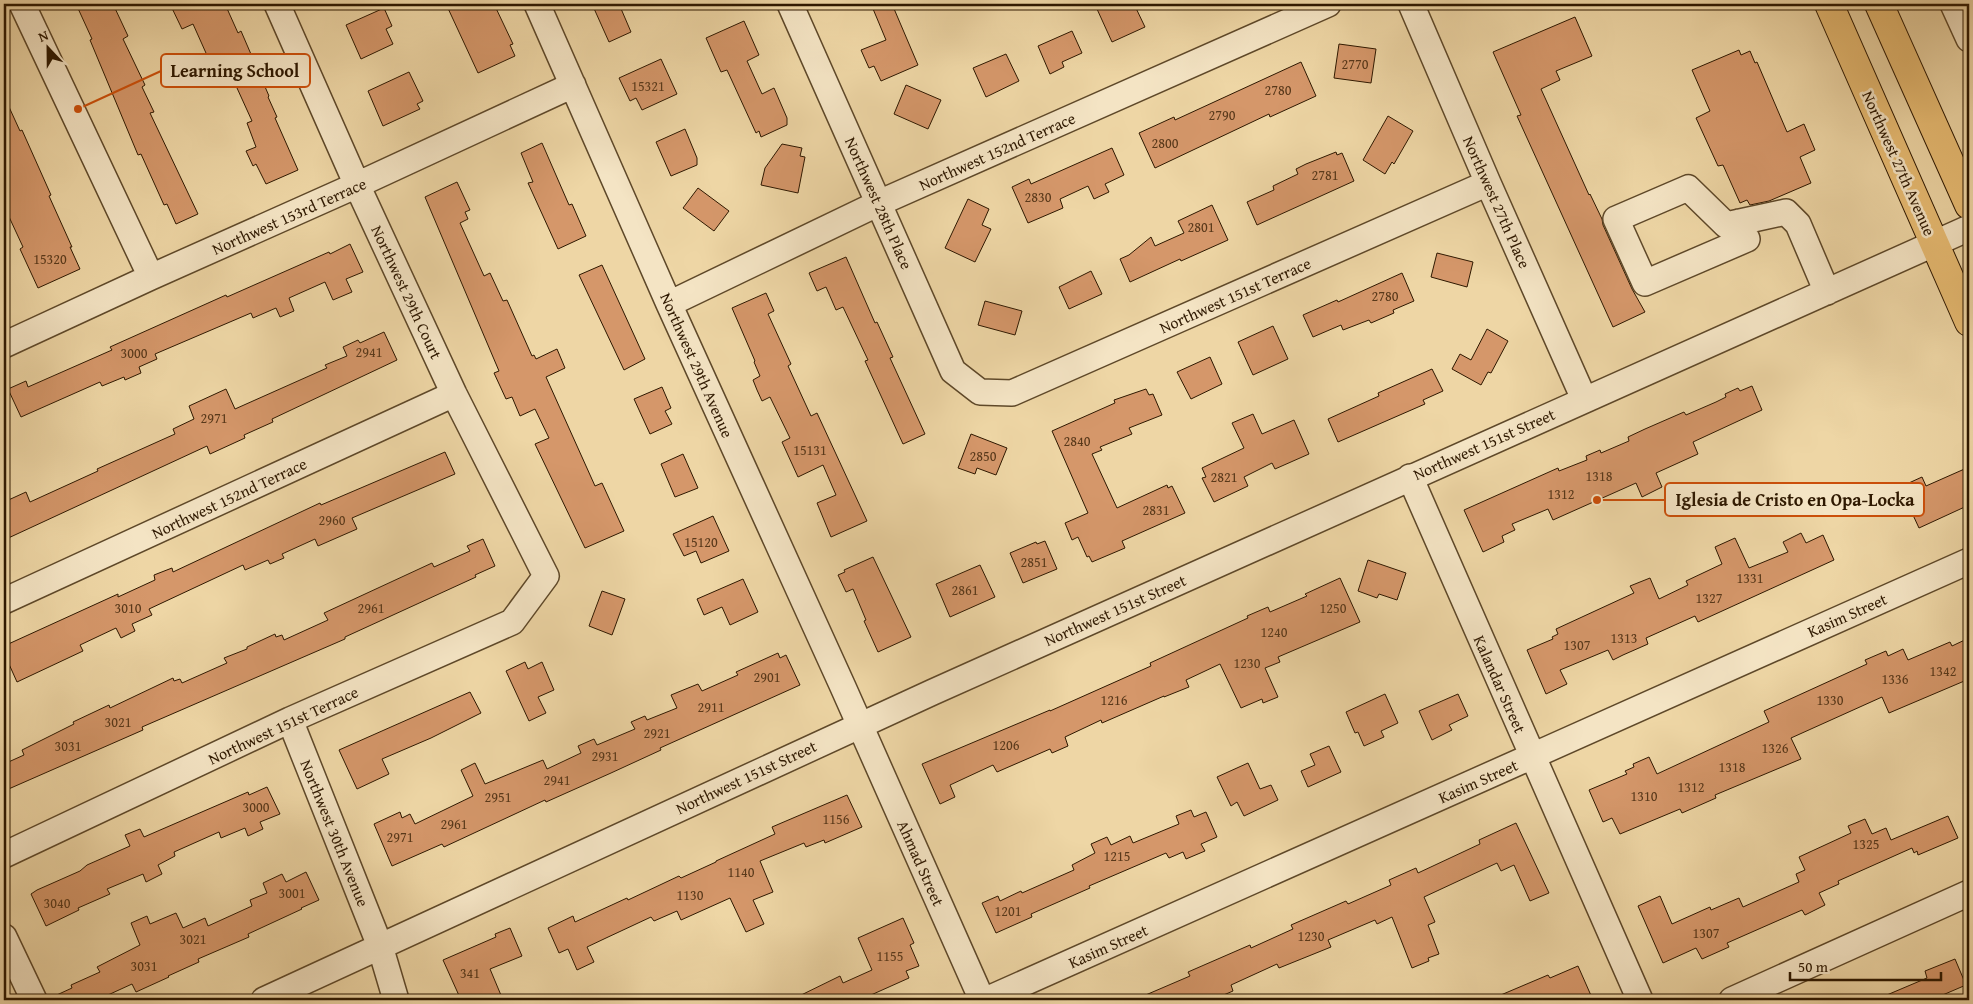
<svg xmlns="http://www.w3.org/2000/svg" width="1973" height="1004" font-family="'Gentium Book Plus',serif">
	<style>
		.building { fill: #d5976a; stroke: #2e1800 }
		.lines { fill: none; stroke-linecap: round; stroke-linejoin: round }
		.minor-casing { stroke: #5e4829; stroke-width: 28 }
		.major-casing { stroke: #2e1800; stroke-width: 30 }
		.minor { stroke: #f4e4c4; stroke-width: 25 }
		.major { stroke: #e7bb72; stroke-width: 28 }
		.labels { text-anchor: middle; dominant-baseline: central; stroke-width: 5; stroke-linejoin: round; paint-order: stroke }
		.number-label { font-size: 14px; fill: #58381a }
		.street-label { font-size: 16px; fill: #2e1800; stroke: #f4e4c4 }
		.leader { fill: none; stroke: #cc4f0a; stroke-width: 2 }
		.callout-dot { fill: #cc4f0a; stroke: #f4e4c4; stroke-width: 2 }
		.callout { fill: #f4e4c4; stroke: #cc4f0a; stroke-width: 2 }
		.callout-label { font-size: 18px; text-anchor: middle; font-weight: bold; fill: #2e1800 }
	</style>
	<rect width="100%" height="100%" fill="#eed6a5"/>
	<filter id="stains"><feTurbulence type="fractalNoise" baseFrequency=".004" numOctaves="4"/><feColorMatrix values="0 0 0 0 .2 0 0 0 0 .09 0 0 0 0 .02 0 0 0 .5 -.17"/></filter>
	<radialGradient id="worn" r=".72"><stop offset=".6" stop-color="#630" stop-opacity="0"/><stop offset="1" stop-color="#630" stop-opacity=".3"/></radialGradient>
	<path class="building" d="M 76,4 L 113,4 L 128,36 L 123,39 L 145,85 L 142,87 L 154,112 L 150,113 L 198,214 L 176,224 L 167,204 L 164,205 L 141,154 L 138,155 L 90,40 L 92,39 Z
		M 170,4 L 225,4 L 238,33 L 241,31 L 269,96 L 268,97 L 277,117 L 275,118 L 298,170 L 266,184 L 256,164 L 253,166 L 246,151 L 256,147 L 247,123 L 252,121 L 232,77 L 228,79 L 220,58 L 210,62 L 193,24 L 182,29 Z
		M 446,4 L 494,4 L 513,44 L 510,45 L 515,56 L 478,73 Z
		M 592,4 L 619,4 L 631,32 L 609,42 Z
		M 871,4 L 892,4 L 918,65 L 881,81 L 874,66 L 869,68 L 861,50 L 886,40 Z
		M 1108,4 L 1134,4 L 1145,27 L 1112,42 L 1097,9 Z
		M 384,8 L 392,26 L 386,29 L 393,44 L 361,59 L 346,25 Z
		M 1575,17 L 1592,56 L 1556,71 L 1560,80 L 1541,89 L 1589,195 L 1590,194 L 1602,219 L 1603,225 L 1632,289 L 1645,312 L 1613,327 L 1517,116 L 1521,115 L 1493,52 Z
		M 744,21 L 759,55 L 747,61 L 762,94 L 774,88 L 787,118 L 787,125 L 761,137 L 759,131 L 756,133 L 727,70 L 721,72 L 706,38 Z
		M 1072,31 L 1082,53 L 1062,62 L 1064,67 L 1050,74 L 1038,46 Z
		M 1339,44 L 1376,49 L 1371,83 L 1334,78 Z
		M 1739,50 L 1741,55 L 1750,51 L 1755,63 L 1757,62 L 1787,132 L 1804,124 L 1815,150 L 1800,157 L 1811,183 L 1769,201 L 1750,205 L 1747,200 L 1740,203 L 1723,165 L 1718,166 L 1696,118 L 1710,111 L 1692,70 Z
		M 1006,54 L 1019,81 L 986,97 L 973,68 Z
		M 661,59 L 677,94 L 642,110 L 636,98 L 630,101 L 619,78 Z
		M 1301,62 L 1316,96 L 1270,117 L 1269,114 L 1155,168 L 1139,133 L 1174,117 L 1175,120 Z
		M 409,72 L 423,101 L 417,104 L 420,109 L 383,126 L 368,91 Z
		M 906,85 L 941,100 L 928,129 L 894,114 Z
		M 4,96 L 20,131 L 22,130 L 51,195 L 49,196 L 72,247 L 70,247 L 80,269 L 38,288 L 20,249 L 23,247 L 4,206 Z
		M 1388,116 L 1413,131 L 1394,164 L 1392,162 L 1385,174 L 1363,160 Z
		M 685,129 L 697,158 L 697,165 L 671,176 L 656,142 Z
		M 542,143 L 569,205 L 572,204 L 586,236 L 558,249 L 528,183 L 533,182 L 521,153 Z
		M 782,144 L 802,148 L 800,156 L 805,157 L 798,193 L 761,185 L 765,168 Z
		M 1112,148 L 1124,175 L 1105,184 L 1109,192 L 1094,199 L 1088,186 L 1060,199 L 1063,208 L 1028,223 L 1012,187 L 1029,179 L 1031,184 Z
		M 1336,152 L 1337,155 L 1342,153 L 1354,181 L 1257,225 L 1247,202 L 1274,190 L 1273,186 L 1298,174 L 1296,169 L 1306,164 Z
		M 457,182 L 470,210 L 465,212 L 468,219 L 460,223 L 484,276 L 490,273 L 503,301 L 507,300 L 532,356 L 534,355 L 536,359 L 557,349 L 565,368 L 546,377 L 595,486 L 602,483 L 624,531 L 585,548 L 535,444 L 549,438 L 535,409 L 520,416 L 512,397 L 506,399 L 494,373 L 499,371 L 425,197 Z
		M 698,188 L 729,211 L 714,231 L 683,208 Z
		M 968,199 L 989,209 L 982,225 L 991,229 L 975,262 L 945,248 Z
		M 1212,205 L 1228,240 L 1181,261 L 1180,259 L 1130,282 L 1120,259 L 1129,255 L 1151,237 L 1155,246 L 1184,233 L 1178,221 Z
		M 350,244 L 363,272 L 346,279 L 352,292 L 333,300 L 325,282 L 289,298 L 294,311 L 280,317 L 276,308 L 253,318 L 251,313 L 155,354 L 157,359 L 139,367 L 141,373 L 125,380 L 124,377 L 102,386 L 100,382 L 21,417 L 8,389 L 26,381 L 28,387 L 112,350 L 110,347 L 226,295 L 227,297 L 329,252 L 330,254 Z
		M 1437,253 L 1473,262 L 1467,287 L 1431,277 Z
		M 846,257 L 875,323 L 877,322 L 893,357 L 890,358 L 925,434 L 903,444 L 865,361 L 868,360 L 843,307 L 836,310 L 826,287 L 817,291 L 809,273 Z
		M 602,265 L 645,359 L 624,370 L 579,275 Z
		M 1091,271 L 1102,294 L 1069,309 L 1059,287 Z
		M 1402,273 L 1414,301 L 1393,310 L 1394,313 L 1371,323 L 1369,320 L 1343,330 L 1341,325 L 1313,337 L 1303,315 L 1337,300 L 1338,302 Z
		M 766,293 L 774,311 L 768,314 L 791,364 L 788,366 L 811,416 L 817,413 L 867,521 L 831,537 L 817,503 L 836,495 L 823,465 L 798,477 L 782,442 L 790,438 L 770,397 L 762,401 L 757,390 L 753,380 L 760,376 L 754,362 L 755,361 L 732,308 Z
		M 985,301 L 1022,311 L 1015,335 L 978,325 Z
		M 1273,326 L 1288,359 L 1253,375 L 1238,342 Z
		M 1487,329 L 1508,341 L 1491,373 L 1488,372 L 1481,385 L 1452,369 L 1460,354 L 1471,360 Z
		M 384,332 L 397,360 L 272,419 L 273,422 L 244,435 L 245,438 L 210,454 L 207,446 L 4,540 L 4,502 L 26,492 L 30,502 L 98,471 L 97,469 L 175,434 L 173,429 L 194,419 L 189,406 L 226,389 L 235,409 L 327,368 L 325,365 L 347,356 L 343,347 L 358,340 L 360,343 Z
		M 1210,357 L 1222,384 L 1191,399 L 1177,372 Z
		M 1432,369 L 1443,391 L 1423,400 L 1425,404 L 1338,442 L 1328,419 L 1379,396 L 1378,393 Z
		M 1752,386 L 1762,410 L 1693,442 L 1698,454 L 1656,473 L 1662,487 L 1642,497 L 1636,483 L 1553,520 L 1548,509 L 1512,524 L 1515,530 L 1502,536 L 1504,542 L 1483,552 L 1464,510 L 1558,468 L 1559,471 L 1587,460 L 1586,456 L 1600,450 L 1601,453 L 1629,441 L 1628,437 L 1645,429 L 1684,412 L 1686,415 L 1716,402 L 1726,397 L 1725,394 L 1738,388 L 1740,391 Z
		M 662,387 L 671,408 L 665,411 L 672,424 L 650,434 L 634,399 Z
		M 1146,389 L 1149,395 L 1153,394 L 1162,415 L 1129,428 L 1132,434 L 1100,447 L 1102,450 L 1092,454 L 1117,508 L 1167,485 L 1168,488 L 1172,486 L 1185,513 L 1122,541 L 1125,548 L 1092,562 L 1089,556 L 1087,557 L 1078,537 L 1072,540 L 1065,523 L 1088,513 L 1052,431 L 1115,403 L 1114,400 Z
		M 1253,414 L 1262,434 L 1294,420 L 1309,454 L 1275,469 L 1272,463 L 1244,477 L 1248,486 L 1214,502 L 1202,478 L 1206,477 L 1202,468 L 1244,448 L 1232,423 Z
		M 971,434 L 1007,448 L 996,475 L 977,468 L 975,474 L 958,468 Z
		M 445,452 L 455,474 L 352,518 L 357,529 L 318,546 L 315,539 L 282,554 L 284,558 L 270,564 L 268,560 L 245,570 L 243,565 L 149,609 L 152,615 L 132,624 L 135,631 L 121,638 L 116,628 L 80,645 L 83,651 L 17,682 L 4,653 L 4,646 L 118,594 L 118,597 L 155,580 L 154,575 L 172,568 L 173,572 L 320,503 L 321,505 Z
		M 683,454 L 698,488 L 675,497 L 661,464 Z
		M 1969,467 L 1969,505 L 1919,528 L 1900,487 L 1922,477 L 1926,486 Z
		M 713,516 L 729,551 L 701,563 L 696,551 L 684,556 L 673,534 Z
		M 1801,533 L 1806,543 L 1823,535 L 1834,560 L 1698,622 L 1695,616 L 1646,638 L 1648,644 L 1623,655 L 1613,660 L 1608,650 L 1560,670 L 1567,684 L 1546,694 L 1527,650 L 1553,639 L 1552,637 L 1558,634 L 1556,629 L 1634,593 L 1630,586 L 1650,578 L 1659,599 L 1688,585 L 1686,581 L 1722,564 L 1715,547 L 1735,538 L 1749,568 L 1788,552 L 1783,542 Z
		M 483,539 L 495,566 L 475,575 L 476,577 L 345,637 L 345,639 L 142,727 L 143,730 L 4,791 L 4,764 L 24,755 L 22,750 L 74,724 L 73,722 L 109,705 L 110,708 L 173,678 L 174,681 L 180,679 L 182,683 L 227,663 L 224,658 L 247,649 L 247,647 L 275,634 L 276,637 L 282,635 L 284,640 L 328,620 L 324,613 L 432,563 L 434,567 L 470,551 L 467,546 Z
		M 1045,541 L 1057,569 L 1023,583 L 1010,553 L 1036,542 L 1037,544 Z
		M 873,557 L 911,637 L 878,652 L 864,621 L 866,620 L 853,589 L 846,592 L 838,575 L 845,572 L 844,570 Z
		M 1368,560 L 1406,573 L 1397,600 L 1379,594 L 1377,598 L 1358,591 Z
		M 980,565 L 995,597 L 950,617 L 936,584 Z
		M 1340,578 L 1360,622 L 1278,657 L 1280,662 L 1265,668 L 1278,697 L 1263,703 L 1262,699 L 1241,708 L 1220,664 L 1186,680 L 1189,687 L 1164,697 L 1164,696 L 1102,723 L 1101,720 L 1065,737 L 1068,746 L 1052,753 L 1050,749 L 997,772 L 993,765 L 950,785 L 955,797 L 940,804 L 922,764 L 1050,710 L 1050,711 L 1151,666 L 1150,663 L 1248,618 L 1247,616 L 1268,607 L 1270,612 L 1307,596 L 1305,594 Z
		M 743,579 L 758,612 L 730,625 L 722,607 L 704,615 L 697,599 Z
		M 602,591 L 625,599 L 612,635 L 589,626 Z
		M 1969,638 L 1969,679 L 1889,713 L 1882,697 L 1791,738 L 1801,759 L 1715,795 L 1716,798 L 1682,813 L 1680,809 L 1620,834 L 1612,818 L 1603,822 L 1589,790 L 1627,774 L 1625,771 L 1634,767 L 1633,764 L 1649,757 L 1657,774 L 1769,722 L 1764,711 L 1867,664 L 1865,660 L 1886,651 L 1888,656 L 1903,649 L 1908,660 L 1950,642 L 1952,646 Z
		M 778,653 L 780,658 L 786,655 L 800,685 L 660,748 L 661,750 L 611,773 L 546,802 L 545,800 L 444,847 L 442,844 L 392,866 L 374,824 L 400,812 L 402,818 L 410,814 L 415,824 L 473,796 L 461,770 L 475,763 L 485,784 L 543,760 L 547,769 L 581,753 L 578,746 L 594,739 L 597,745 L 635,729 L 631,722 L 645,716 L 647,720 L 677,708 L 671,695 L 698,684 L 702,691 L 738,675 L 736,672 Z
		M 525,662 L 528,669 L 542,662 L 554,690 L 538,697 L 546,713 L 529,721 L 506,671 Z
		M 470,692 L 481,713 L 431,738 L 382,759 L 389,774 L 357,789 L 339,750 Z
		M 1385,694 L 1398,723 L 1381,731 L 1384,737 L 1364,746 L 1358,732 L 1355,733 L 1346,712 Z
		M 1458,694 L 1468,716 L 1449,725 L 1452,730 L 1432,740 L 1419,711 Z
		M 1329,746 L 1341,772 L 1308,787 L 1301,771 L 1315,765 L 1310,754 Z
		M 1248,763 L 1260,789 L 1271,785 L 1278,800 L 1244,816 L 1237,802 L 1231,806 L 1217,777 Z
		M 267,787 L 280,814 L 260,822 L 263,829 L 248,836 L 245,828 L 221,838 L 219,832 L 174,852 L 175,856 L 158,865 L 162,874 L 146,882 L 143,874 L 107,889 L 110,894 L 78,908 L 79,910 L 46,926 L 31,894 L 37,890 L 80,871 L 87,865 L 130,846 L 125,835 L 140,829 L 144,837 L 248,792 L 249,795 Z
		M 847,795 L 862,827 L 825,843 L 824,840 L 806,847 L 804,843 L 760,861 L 773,892 L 753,900 L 764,924 L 746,932 L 730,898 L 681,920 L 677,911 L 654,921 L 651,917 L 606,938 L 587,947 L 594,962 L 577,970 L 568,949 L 559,953 L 548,928 L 573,916 L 575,922 L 627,898 L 628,900 L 679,876 L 681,878 L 716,862 L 716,861 L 775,834 L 772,827 Z
		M 1191,810 L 1194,817 L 1206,812 L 1217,837 L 1201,844 L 1205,851 L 1186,859 L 1183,852 L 1169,858 L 1166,853 L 1089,886 L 1090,888 L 1031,914 L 1032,917 L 996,933 L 982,903 L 998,896 L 1000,901 L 1021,891 L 1022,893 L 1074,870 L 1072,865 L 1095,853 L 1091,844 L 1107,837 L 1111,845 L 1130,836 L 1133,843 L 1179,824 L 1176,816 Z
		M 1948,816 L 1958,838 L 1918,855 L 1917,851 L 1914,853 L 1912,848 L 1838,881 L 1839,884 L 1819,893 L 1825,905 L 1805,915 L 1802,910 L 1727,943 L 1729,947 L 1702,959 L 1696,948 L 1663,963 L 1638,906 L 1660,896 L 1672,924 L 1710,907 L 1711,910 L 1739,898 L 1743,907 L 1799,882 L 1796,874 L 1805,870 L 1799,857 L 1851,833 L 1848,826 L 1865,819 L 1872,834 L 1886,828 L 1891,840 Z
		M 1516,823 L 1549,893 L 1530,901 L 1514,865 L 1501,871 L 1497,863 L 1424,897 L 1435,922 L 1428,925 L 1439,954 L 1428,958 L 1429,961 L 1412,968 L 1392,917 L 1377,924 L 1375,920 L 1328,940 L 1331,947 L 1279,968 L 1277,964 L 1231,985 L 1233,991 L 1212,1000 L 1134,1000 L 1190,976 L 1188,972 L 1250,945 L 1251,948 L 1293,929 L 1291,925 L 1346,901 L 1348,904 L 1391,885 L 1389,880 L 1416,868 L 1418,873 L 1480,844 L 1479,840 Z
		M 306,872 L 319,900 L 301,908 L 302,909 L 248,934 L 249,937 L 198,959 L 199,962 L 168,976 L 169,977 L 136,992 L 132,984 L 97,1000 L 48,1000 L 48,999 L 72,988 L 71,985 L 100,972 L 97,967 L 140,945 L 131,923 L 147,916 L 150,924 L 176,913 L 183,928 L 205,918 L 208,926 L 252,906 L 250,900 L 267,893 L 263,883 L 282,874 L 286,882 Z
		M 903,918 L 914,943 L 910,945 L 919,966 L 906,971 L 909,978 L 871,995 L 873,1000 L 791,1000 L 840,976 L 843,983 L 872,970 L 858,938 Z
		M 510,928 L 522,956 L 490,969 L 503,1000 L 461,1000 L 443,960 L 496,937 L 495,934 Z
		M 1955,959 L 1966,985 L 1931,1000 L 1875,1000 L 1927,978 L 1925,971 Z
		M 1578,966 L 1593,1000 L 1489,1000 L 1548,975 L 1550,978 Z"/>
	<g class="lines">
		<g class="minor-casing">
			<path id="minor" d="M 22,4 L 151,277
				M 537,4 L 669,304 L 843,687 L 982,1000
				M 790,4 L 953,371 L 980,392 L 1012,393 L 1488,183
				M 1411,4 L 1488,183 L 1584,399
				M 1953,4 L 1969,39
				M 1739,222 L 1747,239 L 1645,283 L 1616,219 L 1688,188 L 1726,225 L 1786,212 L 1798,224 L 1827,292
				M 669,304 L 879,203 L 1328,4
				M 4,345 L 151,277 L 357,185 L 573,85
				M 1410,477 L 1640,1000
				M 4,601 L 454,394
				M 290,720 L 380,946 L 396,1000
				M 4,855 L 290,720 L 512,622 L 546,576 L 454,394 L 357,185 L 277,4
				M 4,937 L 34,1000
				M 264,1000 L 933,692 L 1969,228
				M 986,1000 L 1969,561
				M 1732,1000 L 1969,893"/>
		</g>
		<g class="major-casing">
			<path id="major" d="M 1829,4 L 1969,322
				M 1879,4 L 1969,205"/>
		</g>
		<use href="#minor" class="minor"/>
		<use href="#major" class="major"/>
	</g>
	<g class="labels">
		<g class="number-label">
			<text x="1355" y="64">2770</text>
			<text x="648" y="86">15321</text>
			<text x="1278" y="90">2780</text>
			<text x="1222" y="115">2790</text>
			<text x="1165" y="143">2800</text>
			<text x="1325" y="175">2781</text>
			<text x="1038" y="197">2830</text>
			<text x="1201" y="227">2801</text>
			<text x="50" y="259">15320</text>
			<text x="1385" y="296">2780</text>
			<text x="369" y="352">2941</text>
			<text x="134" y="353">3000</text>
			<text x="214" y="418">2971</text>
			<text x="1077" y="441">2840</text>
			<text x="810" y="450">15131</text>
			<text x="983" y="456">2850</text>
			<text x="1599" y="476">1318</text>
			<text x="1224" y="477">2821</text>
			<text x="1561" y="494">1312</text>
			<text x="1156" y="510">2831</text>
			<text x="332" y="520">2960</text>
			<text x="701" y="542">15120</text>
			<text x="1034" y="562">2851</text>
			<text x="1750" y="578">1331</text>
			<text x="965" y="590">2861</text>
			<text x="1709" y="598">1327</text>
			<text x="128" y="608">3010</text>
			<text x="371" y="608">2961</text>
			<text x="1333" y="608">1250</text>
			<text x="1274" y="632">1240</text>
			<text x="1624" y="638">1313</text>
			<text x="1577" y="645">1307</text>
			<text x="1247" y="663">1230</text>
			<text x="1943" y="671">1342</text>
			<text x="767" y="677">2901</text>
			<text x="1895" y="679">1336</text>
			<text x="1114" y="700">1216</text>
			<text x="1830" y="700">1330</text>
			<text x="711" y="707">2911</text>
			<text x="118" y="722">3021</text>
			<text x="657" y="733">2921</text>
			<text x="1006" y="745">1206</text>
			<text x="68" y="746">3031</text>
			<text x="1775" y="748">1326</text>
			<text x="605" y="756">2931</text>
			<text x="1732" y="767">1318</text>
			<text x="557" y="780">2941</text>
			<text x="1691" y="787">1312</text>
			<text x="1644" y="796">1310</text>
			<text x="498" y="797">2951</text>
			<text x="256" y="807">3000</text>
			<text x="836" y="819">1156</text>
			<text x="454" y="824">2961</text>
			<text x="400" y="837">2971</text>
			<text x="1866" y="844">1325</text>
			<text x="1117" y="856">1215</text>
			<text x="741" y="872">1140</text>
			<text x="292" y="893">3001</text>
			<text x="690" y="895">1130</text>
			<text x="57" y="903">3040</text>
			<text x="1008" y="911">1201</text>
			<text x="1706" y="933">1307</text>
			<text x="1311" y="936">1230</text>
			<text x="193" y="939">3021</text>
			<text x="890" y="956">1155</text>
			<text x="144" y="966">3031</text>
			<text x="470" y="973">341</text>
		</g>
		<g class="street-label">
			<text transform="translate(997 151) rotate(-24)">Northwest 152nd Terrace</text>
			<text transform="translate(1899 163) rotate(66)">Northwest 27th Avenue</text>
			<text transform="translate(1497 202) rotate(66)">Northwest 27th Place</text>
			<text transform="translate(879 203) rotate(66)">Northwest 28th Place</text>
			<text transform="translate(289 216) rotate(-24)">Northwest 153rd Terrace</text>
			<text transform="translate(407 292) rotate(65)">Northwest 29th Court</text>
			<text transform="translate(1235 295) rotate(-24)">Northwest 151st Terrace</text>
			<text transform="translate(697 365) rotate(66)">Northwest 29th Avenue</text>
			<text transform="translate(1484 444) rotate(-24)">Northwest 151st Street</text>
			<text transform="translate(229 498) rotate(-25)">Northwest 152nd Terrace</text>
			<text transform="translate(1115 610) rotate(-24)">Northwest 151st Street</text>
			<text transform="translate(1847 615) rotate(-24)">Kasim Street</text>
			<text transform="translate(1500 684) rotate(66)">Kalandar Street</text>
			<text transform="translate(283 725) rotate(-25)">Northwest 151st Terrace</text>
			<text transform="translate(746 777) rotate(-25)">Northwest 151st Street</text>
			<text transform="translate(1478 781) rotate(-24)">Kasim Street</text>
			<text transform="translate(335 833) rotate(68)">Northwest 30th Avenue</text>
			<text transform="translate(921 863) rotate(66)">Ahmad Street</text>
			<text transform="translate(1108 946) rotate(-24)">Kasim Street</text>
		</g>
	</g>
	<path class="leader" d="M78 109L161 71M1597 500L1665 500"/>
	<g class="callout-dot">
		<circle cx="78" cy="109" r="5"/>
		<circle cx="1597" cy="500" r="5"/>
	</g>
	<g class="callout">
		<rect x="161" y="54" width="149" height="33" rx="5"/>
		<rect x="1665" y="483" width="259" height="33" rx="5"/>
	</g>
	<g class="callout-label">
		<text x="235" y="77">Learning School</text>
		<text x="1795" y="506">Iglesia de Cristo en Opa-Locka</text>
	</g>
	<rect width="1973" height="1004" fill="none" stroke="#eed6a5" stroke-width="20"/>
	<rect x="5" y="5" width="1963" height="994" fill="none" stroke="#2e1800" stroke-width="2.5"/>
	<rect x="10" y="10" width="1953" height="984" fill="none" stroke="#2e1800"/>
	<g transform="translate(48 48) rotate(338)" stroke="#f4e4c4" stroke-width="4" paint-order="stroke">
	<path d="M0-4L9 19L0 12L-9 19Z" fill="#2e1800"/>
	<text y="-8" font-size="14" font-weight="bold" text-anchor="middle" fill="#2e1800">N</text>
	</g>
	<path d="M1790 972v8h151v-8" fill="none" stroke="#2e1800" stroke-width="2.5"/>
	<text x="1798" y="972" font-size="15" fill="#2e1800" stroke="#f4e4c4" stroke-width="4" paint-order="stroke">50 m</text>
	<rect width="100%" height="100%" filter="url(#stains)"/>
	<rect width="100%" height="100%" fill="url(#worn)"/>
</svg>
